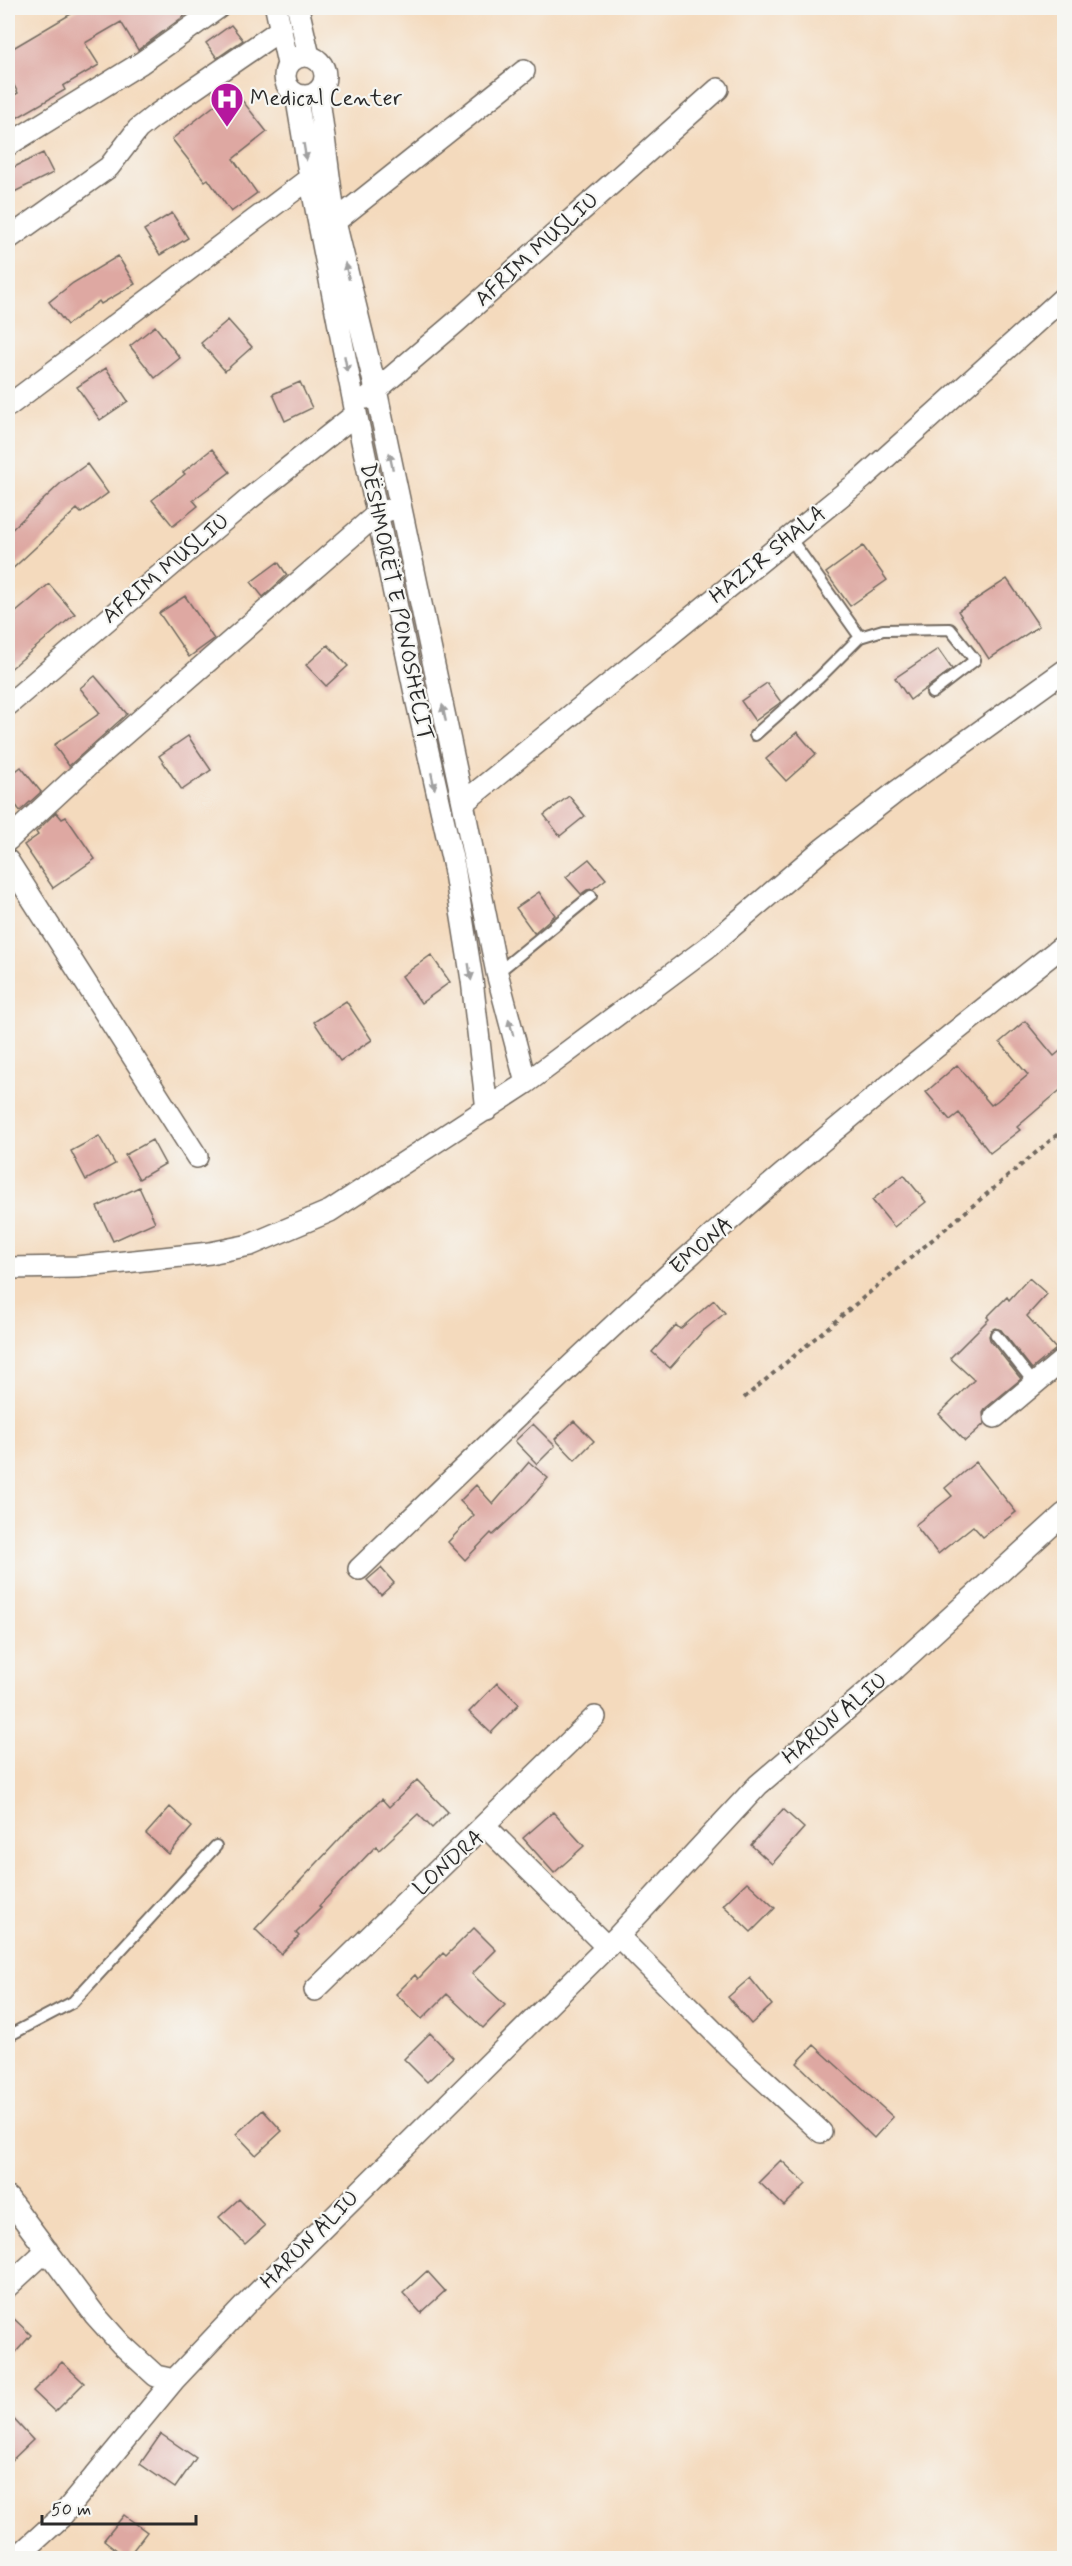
<svg xmlns="http://www.w3.org/2000/svg" width="1072" height="2566" font-family="Mynerve,sans-serif">
	<style>
		.building { fill: #dea8a2 }
		.lines { fill: none; stroke-linecap: round; stroke-linejoin: round }
		.lane-casing { stroke: #71685e; stroke-width: 14 }
		.street-casing { stroke: #71685e; stroke-width: 24 }
		.path { stroke: #71685e; stroke-width: 4; stroke-dasharray: 4.5 4.5; stroke-linecap: butt }
		.lane { stroke: #fff; stroke-width: 10 }
		.street { stroke: #fff; stroke-width: 21 }
		.oneway { fill: #a0a0a0 }
		.labels { text-anchor: middle; dominant-baseline: central; stroke-width: 4.5; stroke-linejoin: round; paint-order: stroke }
		.poi-label { font-size: 22px; fill: #2b2b2b; stroke: #f6f6f2; text-anchor: start }
		.street-label { font-size: 22px; fill: #2b2b2b; stroke: #f6f6f2 }
	</style>
	<rect width="100%" height="100%" fill="#f6f6f2"/>
	<filter id="ink" filterUnits="userSpaceOnUse"><feTurbulence type="fractalNoise" baseFrequency=".0167" numOctaves="2"/><feDisplacementMap in="SourceGraphic" scale="12" xChannelSelector="R" yChannelSelector="G"/><feConvolveMatrix kernelMatrix="1 2 1 2 8 2 1 2 1" color-interpolation-filters="sRGB"/></filter>
	<filter id="wash" filterUnits="userSpaceOnUse"><feTurbulence type="fractalNoise" baseFrequency=".008" numOctaves="4" result="noise"/><feDisplacementMap in="SourceGraphic" scale="24" xChannelSelector="R" yChannelSelector="G"/><feGaussianBlur stdDeviation="1.35" result="paint"/><feColorMatrix in="noise" values="0 0 0 0 0 0 0 0 0 0 0 0 0 0 0 0 0 1.4 0 .05"/><feComposite in="paint" operator="in"/></filter>
	<g filter="url(#wash)">
		<rect width="100%" height="100%" fill="#f4dabd"/>
		<g id="blocks">
			<path class="building" d="M 81,8 L 195,8 L 138,50 L 121,22 L 85,43 L 99,65 L 63,86 L 65,90 L 8,123 L 8,99 L 18,93 L 8,74 L 8,51 Z
				M 231,25 L 243,40 L 217,58 L 206,43 Z
				M 234,90 L 267,132 L 233,159 L 257,193 L 231,212 L 208,179 L 205,181 L 172,139 Z
				M 43,153 L 53,173 L 8,195 L 8,170 Z
				M 172,213 L 188,238 L 160,255 L 144,230 Z
				M 118,256 L 135,284 L 101,304 L 99,301 L 67,325 L 49,302 L 73,283 Z
				M 228,320 L 252,347 L 225,371 L 201,343 Z
				M 155,326 L 180,358 L 155,378 L 130,346 Z
				M 106,368 L 128,401 L 100,420 L 77,387 Z
				M 300,382 L 312,408 L 285,421 L 273,394 Z
				M 212,449 L 230,472 L 193,500 L 198,506 L 173,526 L 152,500 L 185,474 L 183,472 Z
				M 87,464 L 108,493 L 81,513 L 77,509 L 8,573 L 8,533 L 61,483 Z
				M 863,546 L 887,580 L 850,606 L 826,573 Z
				M 278,562 L 287,575 L 263,597 L 251,582 Z
				M 1007,579 L 1039,626 L 989,659 L 958,611 Z
				M 49,584 L 75,614 L 8,671 L 8,619 Z
				M 185,596 L 214,639 L 189,657 L 159,613 Z
				M 328,645 L 348,666 L 326,686 L 306,665 Z
				M 938,649 L 952,669 L 910,700 L 895,678 Z
				M 95,676 L 127,714 L 69,766 L 54,745 L 100,713 L 80,688 Z
				M 767,683 L 781,702 L 755,721 L 741,701 Z
				M 797,732 L 816,754 L 786,781 L 766,759 Z
				M 188,736 L 211,770 L 182,790 L 159,756 Z
				M 21,767 L 41,792 L 20,811 L 8,794 L 8,777 Z
				M 569,796 L 585,816 L 560,836 L 544,815 Z
				M 56,812 L 62,819 L 66,817 L 95,859 L 53,888 L 24,845 L 38,835 L 36,832 Z
				M 589,859 L 606,879 L 593,889 L 587,890 L 581,894 L 566,877 Z
				M 539,892 L 555,915 L 534,933 L 516,908 Z
				M 431,955 L 450,982 L 421,1003 L 402,976 Z
				M 346,1001 L 372,1040 L 340,1061 L 314,1022 Z
				M 1025,1021 L 1054,1056 L 1065,1047 L 1065,1086 L 1017,1127 L 1020,1130 L 990,1153 L 959,1113 L 950,1120 L 926,1092 L 957,1065 L 991,1105 L 997,1101 L 1028,1075 L 1000,1042 Z
				M 99,1136 L 115,1164 L 86,1180 L 71,1151 Z
				M 152,1140 L 165,1164 L 139,1179 L 125,1155 Z
				M 904,1175 L 926,1202 L 894,1227 L 872,1200 Z
				M 139,1187 L 155,1222 L 113,1241 L 97,1207 Z
				M 1029,1278 L 1047,1294 L 1027,1316 L 1056,1349 L 1032,1369 L 1001,1330 L 995,1328 L 991,1330 L 989,1336 L 990,1340 L 1021,1379 L 986,1408 L 983,1413 L 984,1424 L 965,1441 L 939,1414 L 974,1380 L 950,1358 L 989,1319 L 987,1317 L 1007,1297 L 1009,1300 Z
				M 714,1300 L 725,1313 L 703,1331 L 670,1368 L 652,1352 L 676,1325 L 680,1329 Z
				M 574,1421 L 594,1441 L 575,1460 L 555,1439 Z
				M 533,1424 L 555,1446 L 537,1464 L 515,1441 Z
				M 529,1462 L 548,1478 L 525,1505 L 493,1535 L 491,1533 L 465,1560 L 448,1542 L 474,1515 L 460,1501 L 476,1485 L 493,1504 Z
				M 976,1462 L 1016,1512 L 983,1537 L 973,1526 L 938,1554 L 915,1525 L 952,1496 L 945,1488 Z
				M 381,1568 L 394,1583 L 381,1595 L 367,1580 Z
				M 497,1683 L 519,1704 L 491,1733 L 469,1712 Z
				M 417,1780 L 448,1812 L 432,1828 L 418,1814 L 379,1850 L 376,1846 L 319,1906 L 321,1908 L 296,1933 L 299,1936 L 281,1954 L 255,1929 L 349,1829 L 382,1799 L 389,1807 Z
				M 170,1807 L 192,1827 L 169,1854 L 146,1834 Z
				M 783,1809 L 804,1828 L 772,1864 L 751,1845 Z
				M 553,1812 L 584,1846 L 554,1873 L 523,1838 Z
				M 747,1882 L 775,1908 L 751,1932 L 723,1905 Z
				M 474,1928 L 496,1950 L 472,1974 L 505,2005 L 483,2028 L 447,1994 L 422,2019 L 396,1994 L 415,1975 L 418,1979 L 443,1953 L 446,1956 Z
				M 750,1978 L 772,2005 L 751,2024 L 728,1997 Z
				M 430,2033 L 453,2057 L 427,2082 L 404,2059 Z
				M 814,2045 L 893,2117 L 874,2138 L 797,2063 Z
				M 263,2110 L 282,2131 L 256,2155 L 236,2134 Z
				M 781,2160 L 806,2184 L 784,2206 L 759,2182 Z
				M 239,2199 L 265,2226 L 245,2244 L 219,2217 Z
				M 427,2271 L 445,2291 L 421,2313 L 403,2293 Z
				M 8,2313 L 31,2335 L 8,2361 Z
				M 62,2362 L 84,2383 L 55,2412 L 33,2391 Z
				M 8,2413 L 33,2440 L 8,2464 Z
				M 161,2434 L 196,2458 L 175,2488 L 140,2464 Z
				M 124,2515 L 147,2532 L 127,2558 L 104,2540 Z"/>
		</g>
	</g>
	<g filter="url(#ink)">
		<use href="#blocks" fill-opacity="0" stroke="#71685e" stroke-width="1.5"/>
		<g class="lines">
			<g class="lane-casing">
				<path id="lane" d="M 860,637 L 883,630 L 950,629 L 975,660 L 932,693
					M 755,735 L 819,678 L 860,637 L 790,538
					M 497,973 L 591,896
					M 996,1335 L 1034,1383
					M 8,2036 L 73,2002 L 216,1846"/>
			</g>
			<g class="street-casing">
				<path id="street" d="M 276,8 L 288,64
					M 298,8 L 309,56
					M285 76a20 20 0 1 1 40 0a20 20 0 1 1-40 0Z
					M 318,91 L 335,222 L 376,390 L 463,803 L 497,973 L 526,1083
					M 296,94 L 310,178 L 355,408 L 416,698 L 454,867 L 472,980 L 487,1110
					M 8,145 L 141,63 L 218,8
					M 327,228 L 524,71
					M 8,239 L 109,167 L 138,129 L 153,117 L 280,30
					M 367,398 L 455,323 L 718,89
					M 8,406 L 310,178
					M 8,705 L 249,499 L 356,414
					M 463,803 L 863,478 L 1064,297
					M 8,840 L 91,763 L 377,514 L 389,510
					M 8,861 L 197,1157
					M 8,1268 L 77,1267 L 210,1253 L 250,1245 L 330,1211 L 526,1083 L 708,947 L 824,848 L 896,792 L 1064,671
					M 995,1417 L 1064,1359
					M 359,1569 C 465,1467 570,1364 679,1265 C 803,1153 933,1048 1064,945
					M 484,1825 L 595,1717
					M 618,1936 L 739,2057 L 821,2132
					M 315,1990 L 484,1825 L 607,1947
					M 8,2198 L 95,2315 L 121,2344 L 156,2376 L 174,2380
					M 8,2286 L 47,2250
					M 16,2558 L 60,2518 L 174,2380 L 246,2304 L 618,1936 L 758,1785 L 895,1668 L 1064,1514"/>
			</g>
			<path class="path" d="M 744,1398 L 1064,1129"/>
			<use href="#lane" class="lane"/>
			<use href="#street" class="street"/>
		</g>
		<defs><path id="oneway-solid" d="M-6-.8H1V-3.2L6.5 0L1 3.2V.8H-6Z" transform="scale(1.5)"/></defs>
		<g class="oneway">
			<use href="#oneway-solid" transform="translate(305 152) rotate(81)"/>
			<use href="#oneway-solid" transform="translate(347 271) rotate(-103)"/>
			<use href="#oneway-solid" transform="translate(346 364) rotate(79)"/>
			<use href="#oneway-solid" transform="translate(391 461) rotate(-102)"/>
			<use href="#oneway-solid" transform="translate(444 713) rotate(-102)"/>
			<use href="#oneway-solid" transform="translate(433 781) rotate(78)"/>
			<use href="#oneway-solid" transform="translate(470 972) rotate(81)"/>
			<use href="#oneway-solid" transform="translate(511 1027) rotate(-105)"/>
		</g>
	</g>
	<defs>
		<g id="hospital-pin" transform="scale(1.725)"><path d="M0 17L-7.5 6A9.5 9.5 0 1 1 7.5 6Z" fill="#b5179e" stroke="#f6f6f2"/><path d="M-5-5h3v3.5h4V-5h3V5h-3V1.5h-4V5h-3Z" fill="#fff"/></g>
	</defs>
	<g fill-rule="evenodd">
		<use href="#hospital-pin" x="227" y="99"/>
	</g>
	<g class="labels">
		<g class="poi-label">
			<text x="250" y="99">Medical Center</text>
		</g>
		<g class="street-label">
			<text transform="translate(537 250) rotate(-42)">AFRIM MUSLIU</text>
			<text transform="translate(768 555) rotate(-39)">HAZIR SHALA</text>
			<text transform="translate(166 569) rotate(-40)">AFRIM MUSLIU</text>
			<text transform="translate(396 602) rotate(78)">DËSHMORËT E PONOSHECIT</text>
			<text transform="translate(702 1246) rotate(-41)">EMONA</text>
			<text transform="translate(835 1719) rotate(-40)">HARUN ALIU</text>
			<text transform="translate(449 1863) rotate(-42)">LONDRA</text>
			<text transform="translate(310 2240) rotate(-45)">HARUN ALIU</text>
		</g>
	</g>
	<rect width="1072" height="2566" fill="none" stroke="#f6f6f2" stroke-width="30"/>
	<path d="M42 2515v9h154v-9" fill="none" stroke="#2b2b2b" stroke-width="3"/>
	<text x="51" y="2515" font-size="18" fill="#2b2b2b" stroke="#f6f6f2" stroke-width="4.5" paint-order="stroke">50 m</text>
</svg>
